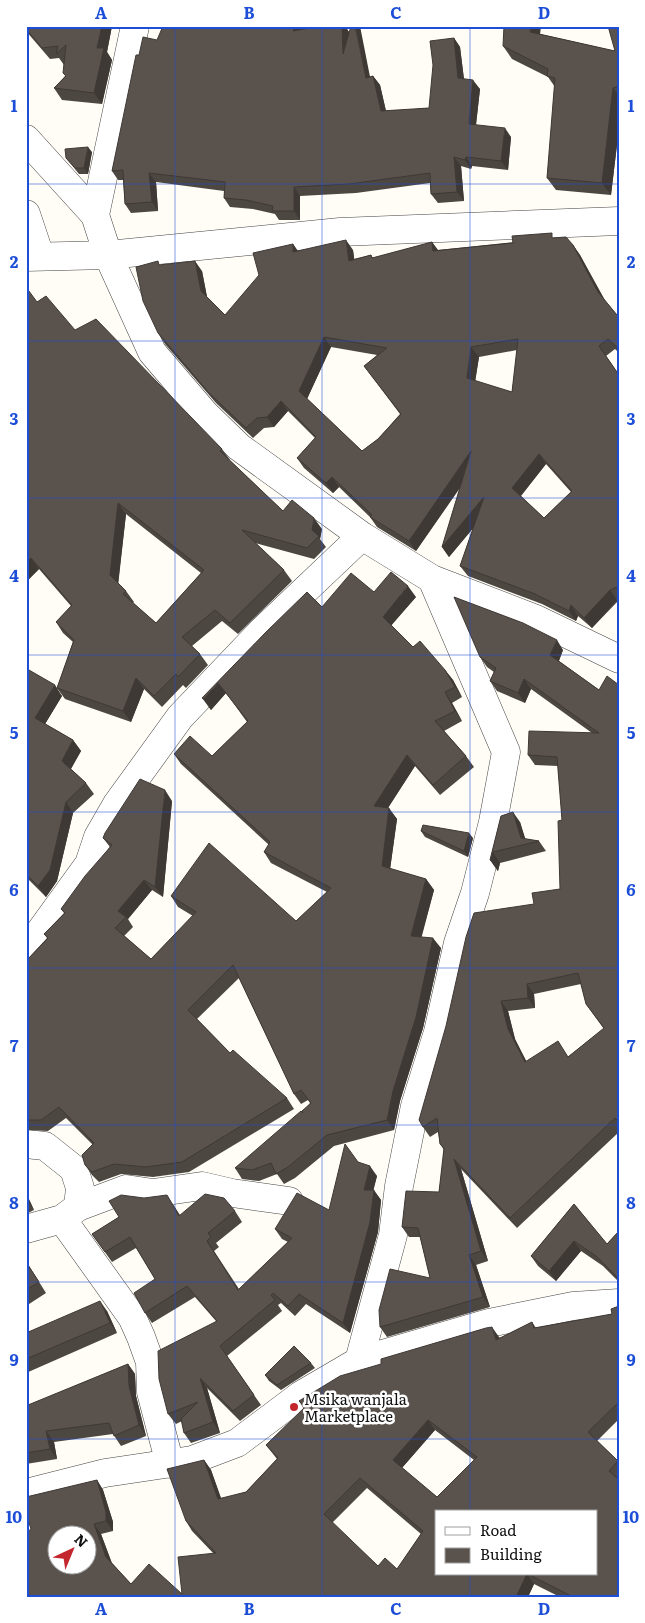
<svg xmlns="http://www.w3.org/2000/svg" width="645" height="1623" font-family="Literata,serif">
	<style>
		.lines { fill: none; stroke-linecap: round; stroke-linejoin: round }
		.minor-casing { stroke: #444; stroke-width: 29 }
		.minor { stroke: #fff; stroke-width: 28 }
		.wall { fill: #4d4742; fill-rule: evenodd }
		.shaded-wall { fill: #3f3936 }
		.building { fill: #5a524d; stroke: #3f3936; fill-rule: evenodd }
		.grid { fill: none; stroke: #1d4ed8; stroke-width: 1; stroke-opacity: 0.55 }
		.poi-dot { fill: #c4262e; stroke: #fff; stroke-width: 2 }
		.labels { text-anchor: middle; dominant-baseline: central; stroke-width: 5; stroke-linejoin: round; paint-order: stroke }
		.poi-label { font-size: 15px; fill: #111; stroke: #fff; text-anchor: start }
		.neatline { fill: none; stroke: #1d4ed8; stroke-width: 2 }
		.grid-label { font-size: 16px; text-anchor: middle; font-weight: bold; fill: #1d4ed8 }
	</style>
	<rect width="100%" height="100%" fill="#fffdf5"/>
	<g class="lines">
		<g class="minor-casing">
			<path id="minor" d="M 26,139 L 95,215 L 108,255 L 152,352 L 205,414 L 239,447 L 362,536 L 432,579 L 536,619 L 619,659
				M 26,214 L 40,256
				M 95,215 L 135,26
				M 26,257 L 108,255 L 340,232 L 619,221
				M 26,951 L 89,864 L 98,837 L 117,804 L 180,717 L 262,631 L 362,536
				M 26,1144 L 45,1146 L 74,1169 L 80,1188 L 78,1207 L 62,1219 L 26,1229
				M 78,1207 L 126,1189 L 153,1193 L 202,1186 L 232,1193 L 289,1201
				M 62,1219 L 132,1317 L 141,1337 L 150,1362 L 151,1392 L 170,1464
				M 359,1361 L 393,1235 L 399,1186 L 415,1106 L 438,1032 L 458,943 L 475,893 L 493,822 L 506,752 L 432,579
				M 26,1493 L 105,1473 L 192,1460 L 237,1443 L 301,1395 L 359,1361 L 489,1323 L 573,1306 L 619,1303"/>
		</g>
		<use href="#minor" class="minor"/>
	</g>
	<path class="wall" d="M 26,26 L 112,26 L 107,52 L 112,60 L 102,104 L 62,100 L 54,88 L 65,76 L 64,65 L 59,58 L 50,59 L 26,31 Z
		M 307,26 L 306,29 L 320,26 L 345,26 L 349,32 L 370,77 L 373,76 L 380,85 L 386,111 L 429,108 L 454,38 L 460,47 L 464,79 L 480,89 L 476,125 L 511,137 L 508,170 L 472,166 L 471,169 L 461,166 L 464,201 L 438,203 L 431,194 L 430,183 L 356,193 L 300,196 L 300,220 L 279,220 L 275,214 L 253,209 L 230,207 L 224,198 L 224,191 L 156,182 L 158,211 L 131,213 L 125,204 L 123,180 L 118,180 L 112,171 L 139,55 L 157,40 Z
		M 619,26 L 619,128 L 611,195 L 556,190 L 547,178 L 555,87 L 548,77 L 512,59 L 503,46 L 540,34 L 615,51 Z
		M 92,152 L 88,174 L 79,174 L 66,158 Z
		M 555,238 L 573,245 L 580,255 L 603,298 L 617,315 L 619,314 L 619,353 L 615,349 L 606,356 L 619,375 L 619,600 L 592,628 L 578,616 L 576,621 L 542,604 L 468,576 L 460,566 L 473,528 L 449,557 L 442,547 L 460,488 L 416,551 L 377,527 L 370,517 L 339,487 L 333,493 L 304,468 L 297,458 L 315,438 L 288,411 L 274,427 L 264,428 L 253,438 L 216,403 L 165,344 L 158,333 L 161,265 L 202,271 L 207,297 L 225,315 L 293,244 L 298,251 L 353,250 L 354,259 L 371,255 L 373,258 L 432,242 L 438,250 ZM 331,347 L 377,355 L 364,366 L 400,414 L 378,439 L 362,451 L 307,399 ZM 517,350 L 512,392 L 475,381 L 479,357 ZM 546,464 L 571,492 L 544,518 L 521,496 Z
		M 37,302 L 75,330 L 222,449 L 230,460 L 229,460 L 283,511 L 322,529 L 320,539 L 326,547 L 314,559 L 255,543 L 284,570 L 292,581 L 238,634 L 222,621 L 192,646 L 200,654 L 208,665 L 186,688 L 183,685 L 162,707 L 144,689 L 131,722 L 65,699 L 57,688 L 73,642 L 63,633 L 56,622 L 71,606 L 39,569 L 26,582 ZM 126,514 L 201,573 L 156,623 L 133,603 L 134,602 L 126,591 L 118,583 Z
		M 374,592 L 416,597 L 391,625 L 413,647 L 445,670 L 453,680 L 462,697 L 452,703 L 462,721 L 444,731 L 466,756 L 474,767 L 440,795 L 415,766 L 388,808 L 397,819 L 390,869 L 426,879 L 434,890 L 421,937 L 441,948 L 423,1028 L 400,1101 L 394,1130 L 334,1146 L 295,1178 L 284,1184 L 277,1174 L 259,1181 L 242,1179 L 235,1168 L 303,1113 L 310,1103 L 308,1100 L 301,1104 L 294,1094 L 239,978 L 197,1019 L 230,1053 L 287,1098 L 294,1109 L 189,1172 L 153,1177 L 121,1174 L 99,1182 L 92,1175 L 85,1165 L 93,1145 L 66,1118 L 48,1131 L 26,1130 L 26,961 L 47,938 L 44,934 L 64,913 L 61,909 L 110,847 L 103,838 L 172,801 L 163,897 L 152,890 L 128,919 L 133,927 L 124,936 L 151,959 L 193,916 L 178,907 L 171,896 L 296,921 L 327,892 L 271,863 L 264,852 L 269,845 L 181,764 L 174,754 L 212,756 L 247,722 L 226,693 L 211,710 L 202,698 L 322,607 Z
		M 563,650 L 559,661 L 599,690 L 619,685 L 619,1132 L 517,1228 L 461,1169 L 488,1261 L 476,1265 L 490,1307 L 387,1337 L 380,1327 L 430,1278 L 420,1237 L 409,1237 L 402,1227 L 439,1192 L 444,1150 L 440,1144 L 438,1132 L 430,1137 L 423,1127 L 534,904 L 560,889 L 562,820 L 558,766 L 535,765 L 528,755 L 592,733 L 531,689 L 525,703 L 497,691 L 490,681 L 494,672 L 487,667 L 480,657 ZM 581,984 L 586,1004 L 604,1029 L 569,1056 L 526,1062 L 515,1039 L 508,1011 L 535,1008 L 534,994 Z
		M 26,672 L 62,696 L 45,724 L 73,740 L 81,751 L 71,769 L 86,783 L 94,794 L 73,813 L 57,881 L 46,897 L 28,879 L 26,879 Z
		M 501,816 L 520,822 L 525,839 L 539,841 L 546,851 L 500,863 L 498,871 L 497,870 L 490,860 Z
		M 421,831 L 473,838 L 468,857 L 425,837 Z
		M 358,1162 L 377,1176 L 373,1190 L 381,1200 L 378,1232 L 350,1333 L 306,1304 L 295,1316 L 281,1303 L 278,1305 L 282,1311 L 227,1356 L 261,1405 L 240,1421 L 207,1388 L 220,1433 L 191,1443 L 184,1433 L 182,1421 L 176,1424 L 168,1414 L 216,1321 L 195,1297 L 152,1323 L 145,1313 L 155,1279 L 136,1248 L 112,1262 L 92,1234 L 119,1217 L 174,1206 L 180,1215 L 235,1211 L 242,1222 L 216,1243 L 219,1247 L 214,1251 L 239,1289 L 288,1242 L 282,1239 L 275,1229 L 329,1210 Z
		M 26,1193 L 34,1210 L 26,1214 Z
		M 574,1204 L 607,1244 L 619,1231 L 619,1282 L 603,1266 L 581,1251 L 556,1281 L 538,1266 L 531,1256 Z
		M 26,1261 L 46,1293 L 26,1306 Z
		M 619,1306 L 619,1419 L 597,1441 L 619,1462 L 619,1478 L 618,1479 L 619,1480 L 619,1597 L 560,1597 L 534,1584 L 528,1597 L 26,1597 L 97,1480 L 103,1490 L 113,1522 L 113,1531 L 101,1534 L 112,1563 L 131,1584 L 182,1594 L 214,1554 L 192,1531 L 186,1521 L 204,1460 L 211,1470 L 221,1499 L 246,1492 L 277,1459 L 266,1445 L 304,1409 L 299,1401 L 499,1337 L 500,1338 L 532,1322 L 536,1328 L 612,1314 ZM 435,1430 L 474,1460 L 437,1497 L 402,1468 ZM 367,1488 L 421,1534 L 397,1569 L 378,1566 L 332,1523 Z
		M 107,1311 L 117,1333 L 26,1373 L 26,1333 Z
		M 311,1363 L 315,1368 L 281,1390 L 269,1381 L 265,1375 Z
		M 128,1364 L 135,1374 L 136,1396 L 146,1436 L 121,1446 L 113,1434 L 54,1442 L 57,1459 L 26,1464 L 26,1399 L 29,1405 Z"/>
	<path class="shaded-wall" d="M 102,26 L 112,26 L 107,52 L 112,60 L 102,104 L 94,93 L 97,48 Z
		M 296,26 L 307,26 L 300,40 L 293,31 Z
		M 342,26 L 345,26 L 349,32 L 343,54 Z
		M 355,26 L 360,26 L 372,87 L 366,78 Z
		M 531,26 L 541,26 L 539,44 L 530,32 Z
		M 454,38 L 460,47 L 465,88 L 458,78 Z
		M 373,76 L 380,85 L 388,120 L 381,111 Z
		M 473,80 L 480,89 L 475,133 L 469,124 Z
		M 613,88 L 619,96 L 619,128 L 611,195 L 602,183 Z
		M 505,128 L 511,137 L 508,170 L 501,161 Z
		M 88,147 L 92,152 L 88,174 L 84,168 Z
		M 454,157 L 461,166 L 464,201 L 457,192 Z
		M 466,157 L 472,166 L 471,169 L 465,160 Z
		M 149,173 L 156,182 L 158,211 L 152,202 Z
		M 294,187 L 300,196 L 300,220 L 294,211 Z
		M 346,240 L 353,250 L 356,271 L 349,261 Z
		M 432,242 L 439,252 L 433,251 Z
		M 293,244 L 300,255 L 293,252 Z
		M 573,245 L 580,255 L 606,302 L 598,292 Z
		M 195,261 L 202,271 L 208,302 L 201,291 Z
		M 324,337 L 331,347 L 306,401 L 299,391 Z
		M 471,347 L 479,357 L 474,389 L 467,378 Z
		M 281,401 L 288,411 L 274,427 L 267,417 Z
		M 471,451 L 478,461 L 416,551 L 409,541 Z
		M 539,454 L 546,464 L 519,498 L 512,488 Z
		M 332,477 L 339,487 L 333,493 L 326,483 Z
		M 484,497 L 491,507 L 449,557 L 442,547 Z
		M 118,503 L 126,514 L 118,586 L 110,575 Z
		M 314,518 L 322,529 L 320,539 L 312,530 Z
		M 31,558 L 39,569 L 26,582 L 26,563 Z
		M 408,586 L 416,597 L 390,627 L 383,617 Z
		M 610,590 L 617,600 L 592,628 L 584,618 Z
		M 571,605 L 578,616 L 576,621 L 569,611 Z
		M 557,640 L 563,650 L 557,665 L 550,655 Z
		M 445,670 L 453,680 L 462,697 L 455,687 Z
		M 136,678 L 144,689 L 131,722 L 123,711 Z
		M 524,679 L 531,689 L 525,703 L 518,693 Z
		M 218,683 L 226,693 L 211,710 L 204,699 Z
		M 55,685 L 62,696 L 42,729 L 35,718 Z
		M 445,692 L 452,703 L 462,721 L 455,711 Z
		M 73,740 L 81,751 L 69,772 L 62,761 Z
		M 407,755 L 415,766 L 382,817 L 374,806 Z
		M 165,790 L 172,801 L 163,897 L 155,887 Z
		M 66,802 L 73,813 L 57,881 L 46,897 L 38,886 Z
		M 389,808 L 397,819 L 389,877 L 382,866 Z
		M 513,812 L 520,822 L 527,844 L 521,838 Z
		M 469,833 L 473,838 L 468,857 L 464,851 Z
		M 493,852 L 500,863 L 498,871 L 491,861 Z
		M 426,879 L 434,890 L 419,947 L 411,936 Z
		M 144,880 L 152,890 L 128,919 L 126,917 L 118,911 Z
		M 433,938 L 441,948 L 423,1028 L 400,1101 L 394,1130 L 387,1120 L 393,1091 Z
		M 527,984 L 534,994 L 535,1008 L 528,998 Z
		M 501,1001 L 508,1011 L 515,1039 L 532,1072 L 525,1062 L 508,1029 Z
		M 454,1159 L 461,1169 L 488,1261 L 481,1251 Z
		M 370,1166 L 377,1176 L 371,1200 L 364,1190 Z
		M 374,1190 L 381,1200 L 378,1232 L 350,1333 L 343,1323 Z
		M 26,1193 L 34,1210 L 26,1199 Z
		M 167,1195 L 174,1206 L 186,1226 L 179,1216 Z
		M 574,1241 L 581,1251 L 556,1281 L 549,1271 Z
		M 469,1255 L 476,1265 L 490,1307 L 483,1297 Z
		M 100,1301 L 107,1311 L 117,1333 L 110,1323 Z
		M 492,1327 L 499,1337 L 503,1350 L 496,1340 Z
		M 128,1364 L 135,1374 L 136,1396 L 146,1436 L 139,1425 L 129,1386 Z
		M 200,1378 L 207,1388 L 220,1433 L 213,1422 Z
		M 428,1420 L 435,1430 L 400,1470 L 393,1460 Z
		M 46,1431 L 54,1442 L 57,1459 L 50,1449 Z
		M 204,1460 L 211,1470 L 225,1509 L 218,1499 Z
		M 97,1480 L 103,1490 L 113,1522 L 113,1531 L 106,1521 Z
		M 94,1524 L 101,1534 L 113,1567 L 106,1557 Z
		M 527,1574 L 534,1584 L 528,1597 L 516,1597 Z"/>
	<path class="building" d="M 26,26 L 102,26 L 97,48 L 104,48 L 94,93 L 54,88 L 66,76 L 63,73 L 66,45 L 56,54 L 58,46 L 42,48 L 26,29 Z
		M 163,26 L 296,26 L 293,31 L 320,26 L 342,26 L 343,54 L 351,26 L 355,26 L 366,78 L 373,76 L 381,111 L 429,108 L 433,65 L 430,41 L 454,38 L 458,78 L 473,80 L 469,124 L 505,128 L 501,161 L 466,157 L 465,160 L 454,157 L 457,192 L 431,194 L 430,173 L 349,184 L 294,187 L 294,211 L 272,211 L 273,206 L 246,200 L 224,198 L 225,182 L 149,173 L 152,202 L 125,204 L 123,170 L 112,171 L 136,55 L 139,55 L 143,37 L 157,40 Z
		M 504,26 L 531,26 L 530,32 L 615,51 L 608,26 L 619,26 L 619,86 L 613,88 L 602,183 L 547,178 L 555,78 L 547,76 L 548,69 L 503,46 Z
		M 88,147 L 84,168 L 75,168 L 66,158 L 65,149 Z
		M 552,233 L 552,238 L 566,237 L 573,245 L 598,292 L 617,315 L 619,314 L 619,349 L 608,339 L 599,346 L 619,375 L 619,586 L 610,590 L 584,618 L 571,605 L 569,611 L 535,594 L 460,566 L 484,497 L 442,547 L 471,451 L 409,541 L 370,517 L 372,515 L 332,477 L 326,483 L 297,458 L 316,437 L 281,401 L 267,417 L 257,418 L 246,428 L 209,393 L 158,333 L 143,301 L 136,267 L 158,261 L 159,265 L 195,261 L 201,291 L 225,315 L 259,275 L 253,253 L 293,244 L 293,252 L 346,240 L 349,261 L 371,255 L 372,258 L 432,242 L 433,251 L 513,243 L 512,236 ZM 324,337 L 387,348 L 364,366 L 401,414 L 378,439 L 362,451 L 299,391 ZM 518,339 L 512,392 L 467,378 L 471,347 ZM 539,454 L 572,491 L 544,518 L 512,488 Z
		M 26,287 L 37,302 L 46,296 L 75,330 L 96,319 L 222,449 L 220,451 L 283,511 L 292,500 L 314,518 L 312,530 L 319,536 L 307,548 L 242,530 L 284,570 L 230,623 L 215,610 L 182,637 L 200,654 L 178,677 L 176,674 L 154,696 L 136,678 L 123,711 L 57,688 L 74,640 L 56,622 L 72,605 L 31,558 L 26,563 ZM 118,503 L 204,570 L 156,623 L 123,594 L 126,591 L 110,575 Z
		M 391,572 L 408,586 L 383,617 L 413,647 L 420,641 L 445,670 L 455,687 L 445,692 L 455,711 L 435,721 L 466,756 L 433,785 L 407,755 L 374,806 L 389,808 L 382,866 L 426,879 L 411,936 L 433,938 L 416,1017 L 393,1091 L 387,1120 L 327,1135 L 288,1167 L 276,1174 L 271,1163 L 252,1170 L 235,1168 L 301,1111 L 303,1113 L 302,1111 L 311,1103 L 301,1090 L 294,1094 L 233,965 L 188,1010 L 230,1053 L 233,1050 L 287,1098 L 182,1162 L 146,1167 L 114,1164 L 92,1172 L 85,1165 L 82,1155 L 94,1143 L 59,1107 L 41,1120 L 26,1120 L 26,961 L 48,938 L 44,934 L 65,913 L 61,909 L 85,876 L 112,845 L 103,838 L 105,833 L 140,779 L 165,790 L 155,887 L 144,880 L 118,911 L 126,917 L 115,928 L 151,959 L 196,912 L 171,896 L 209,843 L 296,921 L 331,888 L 264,852 L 270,842 L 174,754 L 190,736 L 212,756 L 248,721 L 218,683 L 204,699 L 202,698 L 266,632 L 307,592 L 322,607 L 351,573 L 374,592 Z
		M 454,597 L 523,623 L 557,640 L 550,655 L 599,690 L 607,676 L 619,685 L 619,1122 L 615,1118 L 510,1218 L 454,1159 L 481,1251 L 469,1255 L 483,1297 L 380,1327 L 379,1310 L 390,1269 L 430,1278 L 418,1228 L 402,1227 L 406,1191 L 439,1192 L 444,1148 L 440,1144 L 437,1118 L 423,1127 L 419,1120 L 446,1026 L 466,937 L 474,913 L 534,904 L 532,893 L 560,889 L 558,821 L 562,820 L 557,757 L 528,755 L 529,731 L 599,733 L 524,679 L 518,693 L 490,681 L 496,668 L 480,657 ZM 578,973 L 586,1004 L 604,1028 L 568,1057 L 558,1041 L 525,1062 L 508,1029 L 501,1001 L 528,998 L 527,984 Z
		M 29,670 L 55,685 L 35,718 L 73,740 L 62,761 L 86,783 L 66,802 L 50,870 L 38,886 L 26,874 L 26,672 Z
		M 513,812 L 521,838 L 539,841 L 493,852 L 491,861 L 490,860 L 501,816 Z
		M 423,825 L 469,833 L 464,851 L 421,831 Z
		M 345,1144 L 358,1162 L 370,1166 L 364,1190 L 374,1190 L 370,1222 L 343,1323 L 299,1294 L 288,1306 L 273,1293 L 271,1295 L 275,1300 L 220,1346 L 254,1395 L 233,1411 L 200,1378 L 213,1422 L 184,1433 L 181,1419 L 198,1402 L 168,1414 L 159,1379 L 158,1351 L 217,1321 L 187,1286 L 145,1313 L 134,1293 L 155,1279 L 130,1237 L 105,1252 L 92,1234 L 119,1217 L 109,1201 L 121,1195 L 144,1198 L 167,1195 L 179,1216 L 205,1194 L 224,1198 L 235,1211 L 208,1233 L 211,1237 L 207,1241 L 238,1290 L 292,1238 L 275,1229 L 297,1193 L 329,1210 Z
		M 574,1204 L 607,1244 L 619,1231 L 619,1279 L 596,1256 L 574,1241 L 549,1271 L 531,1256 Z
		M 26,1262 L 39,1282 L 26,1290 Z
		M 100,1301 L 110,1323 L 26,1359 L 26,1333 Z
		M 619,1306 L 619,1402 L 588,1432 L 618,1461 L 609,1471 L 619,1480 L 619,1523 L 618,1524 L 619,1524 L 619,1597 L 573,1597 L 528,1574 L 596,1574 L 596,1512 L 436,1512 L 436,1574 L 527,1574 L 516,1597 L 398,1597 L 394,1596 L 394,1597 L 26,1597 L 26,1533 L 31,1529 L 26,1513 L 26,1497 L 97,1480 L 106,1512 L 106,1521 L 94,1524 L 106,1557 L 131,1584 L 149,1564 L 182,1594 L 178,1557 L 216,1553 L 186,1521 L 167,1469 L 204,1460 L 218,1499 L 246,1492 L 278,1458 L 266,1445 L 305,1407 L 299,1401 L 340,1376 L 381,1364 L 381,1359 L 486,1328 L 492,1327 L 496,1340 L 532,1322 L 534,1328 L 612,1314 L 611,1309 ZM 428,1420 L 477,1457 L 437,1497 L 393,1460 ZM 360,1478 L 423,1531 L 397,1569 L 385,1558 L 378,1566 L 324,1514 ZM 58,1536 L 88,1536 L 88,1566 L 58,1566 Z
		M 294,1346 L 311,1363 L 277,1385 L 265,1375 Z
		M 128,1364 L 129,1386 L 139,1425 L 114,1436 L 109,1423 L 46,1431 L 50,1449 L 26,1453 L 26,1402 L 28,1405 Z"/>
	<path class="grid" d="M 175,26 L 175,1597M 322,26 L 322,1597M 470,26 L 470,1512M 26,184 L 619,184M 26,341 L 619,341M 26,498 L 619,498M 26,655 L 619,655M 26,812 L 619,812M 26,968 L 619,968M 26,1125 L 619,1125M 26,1282 L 619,1282M 26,1439 L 619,1439M 470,1574 L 470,1597"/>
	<circle class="poi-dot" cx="294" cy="1407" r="5"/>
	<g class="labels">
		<g class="poi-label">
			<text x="304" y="1398">Msika wanjala<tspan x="304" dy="17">Marketplace</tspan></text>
		</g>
	</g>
	<rect width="645" height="1623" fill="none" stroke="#ffffff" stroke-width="55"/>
	<rect x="435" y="1510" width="162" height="65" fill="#ffffff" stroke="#a0a0a0"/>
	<rect x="445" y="1527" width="25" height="8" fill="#ffffff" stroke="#a0a0a0"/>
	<text x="480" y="1536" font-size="15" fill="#111111">Road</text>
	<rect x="445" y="1548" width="25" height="15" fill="#5a524d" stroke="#a0a0a0"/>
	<text x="480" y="1560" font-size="15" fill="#111111">Building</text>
	<g transform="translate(72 1550) rotate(44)"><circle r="24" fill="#ffffff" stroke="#a0a0a0"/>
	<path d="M0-4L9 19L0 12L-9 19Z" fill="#c4262e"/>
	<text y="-8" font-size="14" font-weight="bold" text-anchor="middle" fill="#111111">N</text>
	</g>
	<rect x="28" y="28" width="590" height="1568" class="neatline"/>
	<g class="grid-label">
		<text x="101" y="19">A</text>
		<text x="249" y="19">B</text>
		<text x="396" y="19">C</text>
		<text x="544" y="19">D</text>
		<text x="14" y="112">1</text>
		<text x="631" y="112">1</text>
		<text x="14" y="268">2</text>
		<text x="631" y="268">2</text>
		<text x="14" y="425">3</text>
		<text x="631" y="425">3</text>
		<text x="14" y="582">4</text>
		<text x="631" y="582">4</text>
		<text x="14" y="739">5</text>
		<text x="631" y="739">5</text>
		<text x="14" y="896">6</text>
		<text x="631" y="896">6</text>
		<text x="14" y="1052">7</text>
		<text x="631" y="1052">7</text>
		<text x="14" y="1209">8</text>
		<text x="631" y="1209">8</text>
		<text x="14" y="1366">9</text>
		<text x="631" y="1366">9</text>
		<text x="14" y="1523">10</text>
		<text x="631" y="1523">10</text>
		<text x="101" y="1615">A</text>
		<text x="249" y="1615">B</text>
		<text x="396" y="1615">C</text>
		<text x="544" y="1615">D</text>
	</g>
</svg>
